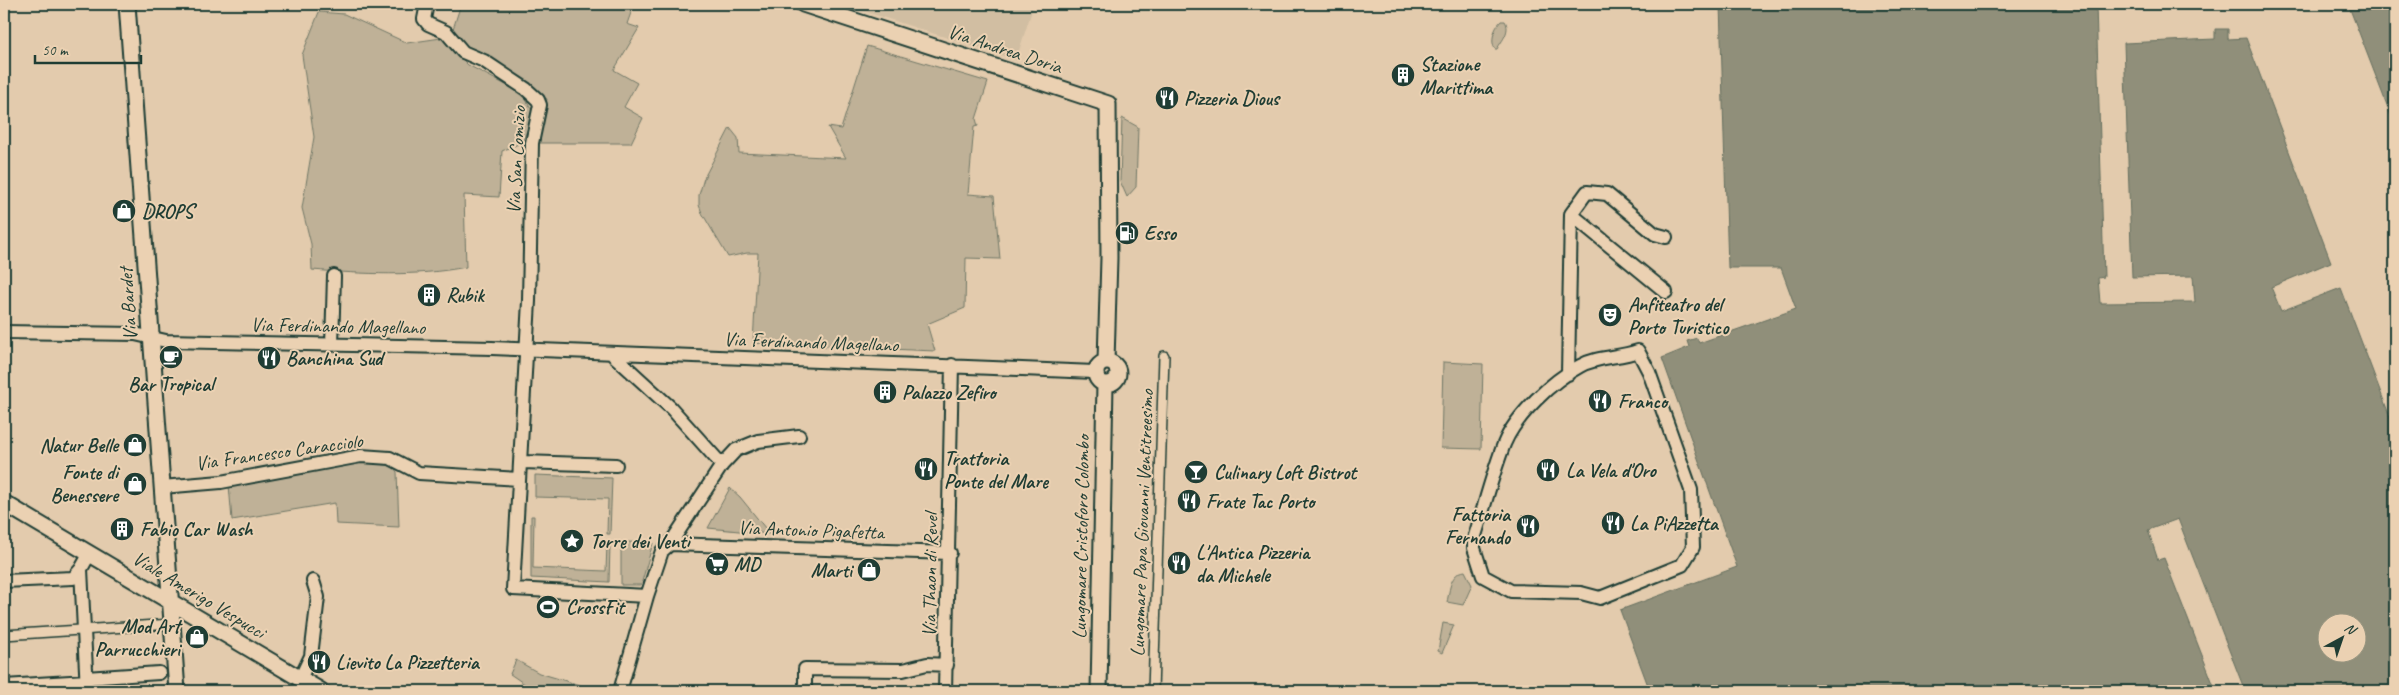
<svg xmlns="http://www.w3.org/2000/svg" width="2399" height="695" font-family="Caveat,sans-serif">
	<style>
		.built { fill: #d1bea2 }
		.green { fill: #bfb197; stroke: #6f7766 }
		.water { fill: #908f7a; stroke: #636e5e; fill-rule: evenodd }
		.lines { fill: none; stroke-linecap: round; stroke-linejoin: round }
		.pedestrian-casing { stroke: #1f3d34; stroke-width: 12 }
		.minor-casing { stroke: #1f3d34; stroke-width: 16 }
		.tertiary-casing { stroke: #1f3d34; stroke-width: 19 }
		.pedestrian { stroke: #ebd1b2; stroke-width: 9 }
		.minor { stroke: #ebd1b2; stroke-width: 12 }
		.tertiary { stroke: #ebd1b2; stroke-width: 15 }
		.labels { text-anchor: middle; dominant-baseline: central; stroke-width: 4; stroke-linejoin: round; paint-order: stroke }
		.street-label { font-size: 20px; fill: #1f3d34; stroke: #ebd1b2 }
		.poi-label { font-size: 20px; font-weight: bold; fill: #1f3d34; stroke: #ebd1b2; text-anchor: start }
	</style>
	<rect width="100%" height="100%" fill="#e3cbad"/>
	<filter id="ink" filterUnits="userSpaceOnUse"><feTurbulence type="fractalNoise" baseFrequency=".02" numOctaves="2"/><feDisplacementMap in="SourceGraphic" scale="10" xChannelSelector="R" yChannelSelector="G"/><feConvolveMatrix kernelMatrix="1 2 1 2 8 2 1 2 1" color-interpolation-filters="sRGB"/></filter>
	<g filter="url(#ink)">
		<path class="built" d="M 842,4 L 1034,4 L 1016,60 Z"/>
		<path class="green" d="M 461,4 L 578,4 L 591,8 L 592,4 L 634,4 L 627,24 L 639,28 L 614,70 L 637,83 L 624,107 L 643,118 L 631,143 L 536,143 L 547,99 L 458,40 L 453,29 Z
			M 319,12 L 344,14 L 407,43 L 441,38 L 468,65 L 523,94 L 533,112 L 523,142 L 502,151 L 499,197 L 464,195 L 466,267 C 415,277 364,274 312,270 L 311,244 L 302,208 L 314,137 L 302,55 Z
			M 1501,21 L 1505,21 C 1511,31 1502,40 1497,49 L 1495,49 C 1490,41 1494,28 1501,21 Z
			M 867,46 L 988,82 L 976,119 L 978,126 L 974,127 L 968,194 L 994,196 L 1000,259 L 966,258 L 965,308 L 927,324 L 935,351 L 753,343 L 758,253 L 747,253 L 728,257 L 702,213 L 699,205 L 699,195 L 704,178 L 730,128 L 738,138 L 739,153 L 846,158 L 828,127 L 841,129 Z
			M 1122,118 L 1138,127 L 1136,187 L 1127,197 L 1120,181 Z
			M 1443,362 L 1483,364 L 1481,449 L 1441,448 Z
			M 354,462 L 391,463 L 397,472 L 399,527 L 336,524 L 335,503 L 232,520 L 229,485 Z
			M 535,475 L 612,478 L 610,534 L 607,534 L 608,499 L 535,497 Z
			M 730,488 L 740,497 L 770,534 L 708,528 Z
			M 531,516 L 534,516 L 533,568 L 606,571 L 607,544 L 610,544 L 609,582 L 531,578 Z
			M 627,542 L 653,543 L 641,585 L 621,585 L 621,547 Z
			M 1465,571 L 1472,585 L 1463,605 L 1447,602 C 1450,589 1450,573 1465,571 Z
			M 1443,623 L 1454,625 L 1442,653 L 1438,651 Z
			M 516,660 L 539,673 L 600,691 L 532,691 L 532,689 L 510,674 Z"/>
		<path class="water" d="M 1720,4 L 2096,4 L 2104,277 L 2098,278 L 2100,303 L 2195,302 L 2193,276 L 2132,277 L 2124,43 L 2215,39 L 2215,29 L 2228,29 L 2228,39 L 2246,38 L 2331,262 L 2271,287 L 2281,311 L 2341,288 L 2395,430 L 2395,691 L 2245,691 L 2178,519 L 2148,530 L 2158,560 L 2164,558 L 2216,691 L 1650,691 L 1620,610 L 1737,567 L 1662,358 L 1689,347 L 1687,341 L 1697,338 L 1699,343 L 1796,309 L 1781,268 L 1728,268 ZM 2326,622 L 2356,622 L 2356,652 L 2326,652 Z
			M 2348,4 L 2395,4 L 2395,126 Z"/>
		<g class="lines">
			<g class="pedestrian-casing">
				<path id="pedestrian" d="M 4,635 L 172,624
					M 1153,691 L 1164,356"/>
			</g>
			<g class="minor-casing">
				<path id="minor" d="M 427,4 L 424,19 L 428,24 L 446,32 L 463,52 L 484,61 L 526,89 L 538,100 L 540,105 L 532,143 L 529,301 L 513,589 L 647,596
					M 1571,214 L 1587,192 L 1607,194 L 1655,234 L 1666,237
					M 4,332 L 135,334 L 166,341 L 492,348 L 1095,372
					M 332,345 L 334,276
					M 1638,351 L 1649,372 L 1691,490 L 1693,547 L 1682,565 L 1600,598 L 1581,593 L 1511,591 L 1483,576 L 1474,548 L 1474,539 C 1484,508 1492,475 1504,444 C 1516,415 1552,381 1580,366 C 1598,356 1619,358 1638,351 Z
					M 611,353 L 671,408 L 722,465 L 670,544 L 662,551 L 647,596 L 620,691
					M 1568,374 L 1571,214 L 1666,292
					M 522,462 L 616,465
					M 722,465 L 736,450 L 758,441 L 799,436
					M 162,487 L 221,482 L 361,456 L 390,458 L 419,473 L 519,479
					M 670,544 L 950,553
					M 81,569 L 87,691
					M 4,581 L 73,578 L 81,569 L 90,553
					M 86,678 L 159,673
					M 300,679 L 311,656 L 318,597 L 313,581
					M 4,686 L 87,681
					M 805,691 L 805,669 L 903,670 L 927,664 L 947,665
					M 945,691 L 952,365"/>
			</g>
			<g class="tertiary-casing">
				<path id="tertiary" d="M 127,4 L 177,691
					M 803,4 L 1108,104 L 1109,258 L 1106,361
					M1096 373a11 11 0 1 1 22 0a11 11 0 1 1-22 0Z
					M 4,503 L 321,691
					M 1099,691 L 1105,384"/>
			</g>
			<use href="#pedestrian" class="pedestrian"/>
			<use href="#minor" class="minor"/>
			<use href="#tertiary" class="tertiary"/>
		</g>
	</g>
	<defs>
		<g id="building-disc" transform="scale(1.25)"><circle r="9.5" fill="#1f3d34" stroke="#ebd1b2"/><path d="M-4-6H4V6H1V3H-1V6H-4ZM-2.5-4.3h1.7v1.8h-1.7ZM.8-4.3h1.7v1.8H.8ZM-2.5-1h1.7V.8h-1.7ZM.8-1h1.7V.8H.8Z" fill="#fff"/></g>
		<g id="restaurant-disc" transform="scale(1.25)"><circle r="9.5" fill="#1f3d34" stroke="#ebd1b2"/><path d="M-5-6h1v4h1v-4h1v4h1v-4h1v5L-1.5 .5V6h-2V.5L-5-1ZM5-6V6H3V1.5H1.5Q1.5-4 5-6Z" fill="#fff"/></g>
		<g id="shop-disc" transform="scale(1.25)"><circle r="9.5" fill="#1f3d34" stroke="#ebd1b2"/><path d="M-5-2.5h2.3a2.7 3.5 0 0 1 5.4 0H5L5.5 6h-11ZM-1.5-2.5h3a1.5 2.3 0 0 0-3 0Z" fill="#fff"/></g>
		<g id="fuel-disc" transform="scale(1.25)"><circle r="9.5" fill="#1f3d34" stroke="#ebd1b2"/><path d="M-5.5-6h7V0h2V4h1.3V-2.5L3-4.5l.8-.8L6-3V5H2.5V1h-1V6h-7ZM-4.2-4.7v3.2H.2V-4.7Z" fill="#fff"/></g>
		<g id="theatre-disc" transform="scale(1.25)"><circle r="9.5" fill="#1f3d34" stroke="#ebd1b2"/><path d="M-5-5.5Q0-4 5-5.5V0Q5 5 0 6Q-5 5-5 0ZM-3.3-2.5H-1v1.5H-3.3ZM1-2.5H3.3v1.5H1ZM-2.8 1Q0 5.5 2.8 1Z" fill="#fff"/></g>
		<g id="cafe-disc" transform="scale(1.25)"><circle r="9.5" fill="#1f3d34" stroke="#ebd1b2"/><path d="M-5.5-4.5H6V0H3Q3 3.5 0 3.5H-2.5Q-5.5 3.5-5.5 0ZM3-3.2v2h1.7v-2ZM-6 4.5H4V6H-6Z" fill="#fff"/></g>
		<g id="bar-disc" transform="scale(1.25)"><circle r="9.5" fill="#1f3d34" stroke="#ebd1b2"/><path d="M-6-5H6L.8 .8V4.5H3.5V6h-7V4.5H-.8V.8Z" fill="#fff"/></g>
		<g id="sight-disc" transform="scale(1.25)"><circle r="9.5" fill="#1f3d34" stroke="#ebd1b2"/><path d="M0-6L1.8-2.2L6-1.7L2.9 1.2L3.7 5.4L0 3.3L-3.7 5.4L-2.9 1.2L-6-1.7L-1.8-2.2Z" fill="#fff"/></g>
		<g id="supermarket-disc" transform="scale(1.25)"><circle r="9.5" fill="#1f3d34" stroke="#ebd1b2"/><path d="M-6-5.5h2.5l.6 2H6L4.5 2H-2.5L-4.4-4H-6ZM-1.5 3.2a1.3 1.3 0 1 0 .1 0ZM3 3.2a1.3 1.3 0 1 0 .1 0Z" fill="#fff"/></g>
		<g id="stadium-disc" transform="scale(1.25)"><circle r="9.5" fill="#1f3d34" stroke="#ebd1b2"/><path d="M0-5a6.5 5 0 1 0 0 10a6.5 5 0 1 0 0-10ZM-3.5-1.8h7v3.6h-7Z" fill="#fff"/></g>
	</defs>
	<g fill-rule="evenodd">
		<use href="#building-disc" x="1403" y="75"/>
		<use href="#restaurant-disc" x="1167" y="98"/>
		<use href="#shop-disc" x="124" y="211"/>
		<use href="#fuel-disc" x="1127" y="233"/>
		<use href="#building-disc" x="429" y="295"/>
		<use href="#theatre-disc" x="1610" y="315"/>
		<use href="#cafe-disc" x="171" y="357"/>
		<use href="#restaurant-disc" x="269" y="358"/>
		<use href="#building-disc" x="885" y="392"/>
		<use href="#restaurant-disc" x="1600" y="401"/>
		<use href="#shop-disc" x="135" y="445"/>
		<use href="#restaurant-disc" x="926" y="469"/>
		<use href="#restaurant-disc" x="1548" y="470"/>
		<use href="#bar-disc" x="1196" y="472"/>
		<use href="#shop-disc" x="135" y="484"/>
		<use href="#restaurant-disc" x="1189" y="501"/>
		<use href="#restaurant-disc" x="1613" y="523"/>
		<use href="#restaurant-disc" x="1528" y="526"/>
		<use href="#building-disc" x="122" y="529"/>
		<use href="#sight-disc" x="572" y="541"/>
		<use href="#restaurant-disc" x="1179" y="563"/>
		<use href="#supermarket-disc" x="717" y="564"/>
		<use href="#shop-disc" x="869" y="570"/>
		<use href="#stadium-disc" x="548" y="607"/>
		<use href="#shop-disc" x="197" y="637"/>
		<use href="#restaurant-disc" x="319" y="662"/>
	</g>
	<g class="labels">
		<g class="street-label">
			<text transform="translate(1005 49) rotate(18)">Via Andrea Doria</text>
			<text transform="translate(516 160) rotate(-87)">Via San Comizio</text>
			<text transform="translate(128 304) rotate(-94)">Via Bardet</text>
			<text transform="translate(338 326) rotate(1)">Via Ferdinando Magellano</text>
			<text transform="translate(811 342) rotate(2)">Via Ferdinando Magellano</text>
			<text transform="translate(279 452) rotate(-8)">Via Francesco Caracciolo</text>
			<text transform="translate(1142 523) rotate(-88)">Lungomare Papa Giovanni Ventitreesimo</text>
			<text transform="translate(811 530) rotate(2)">Via Antonio Pigafetta</text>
			<text transform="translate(1081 537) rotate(-89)">Lungomare Cristoforo Colombo</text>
			<text transform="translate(930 575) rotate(-89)">Via Thaon di Revel</text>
			<text transform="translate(199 595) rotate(31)">Viale Amerigo Vespucci</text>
		</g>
		<g class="poi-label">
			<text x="1420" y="64">Stazione<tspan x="1420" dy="23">Marittima</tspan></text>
			<text x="1184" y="98">Pizzeria Dious</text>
			<text x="142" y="211">DROPS</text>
			<text x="1144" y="233">Esso</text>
			<text x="446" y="295">Rubik</text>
			<text x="1628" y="304">Anfiteatro del<tspan x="1628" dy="23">Porto Turistico</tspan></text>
			<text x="286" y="358">Banchina Sud</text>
			<text x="171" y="384" text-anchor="middle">Bar Tropical</text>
			<text x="902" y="392">Palazzo Zefiro</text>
			<text x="1618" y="401">Franco</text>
			<text x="118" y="445" text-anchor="end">Natur Belle</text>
			<text x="944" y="458">Trattoria<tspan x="944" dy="23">Ponte del Mare</tspan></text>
			<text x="1566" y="470">La Vela d'Oro</text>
			<text x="118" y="472" text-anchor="end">Fonte di<tspan x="118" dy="23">Benessere</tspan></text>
			<text x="1214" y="472">Culinary Loft Bistrot</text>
			<text x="1206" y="501">Frate Tac Porto</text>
			<text x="1510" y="514" text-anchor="end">Fattoria<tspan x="1510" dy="23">Fernando</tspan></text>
			<text x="1630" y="523">La PiAzzetta</text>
			<text x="140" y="529">Fabio Car Wash</text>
			<text x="590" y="541">Torre dei Venti</text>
			<text x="1196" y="552">L'Antica Pizzeria<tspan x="1196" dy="23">da Michele</tspan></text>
			<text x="734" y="564">MD</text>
			<text x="852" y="570" text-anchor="end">Marti</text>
			<text x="566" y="607">CrossFit</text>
			<text x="180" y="626" text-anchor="end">Mod Art<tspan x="180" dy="23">Parrucchieri</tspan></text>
			<text x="336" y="662">Lievito La Pizzetteria</text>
		</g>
	</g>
	<rect width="2399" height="695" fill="none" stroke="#ebd1b2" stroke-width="20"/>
	<rect x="10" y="10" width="2379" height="675" fill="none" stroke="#1f3d34" stroke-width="2" filter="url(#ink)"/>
	<g transform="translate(2342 638) rotate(40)"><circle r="24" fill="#ebd1b2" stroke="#999680"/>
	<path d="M0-4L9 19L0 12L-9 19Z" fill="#1f3d34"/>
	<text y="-8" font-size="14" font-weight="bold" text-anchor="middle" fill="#1f3d34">N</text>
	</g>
	<path d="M35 55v8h106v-8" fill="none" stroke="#1f3d34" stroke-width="2.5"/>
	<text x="42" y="55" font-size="15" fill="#1f3d34" stroke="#ebd1b2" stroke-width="4" paint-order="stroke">50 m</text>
</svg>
